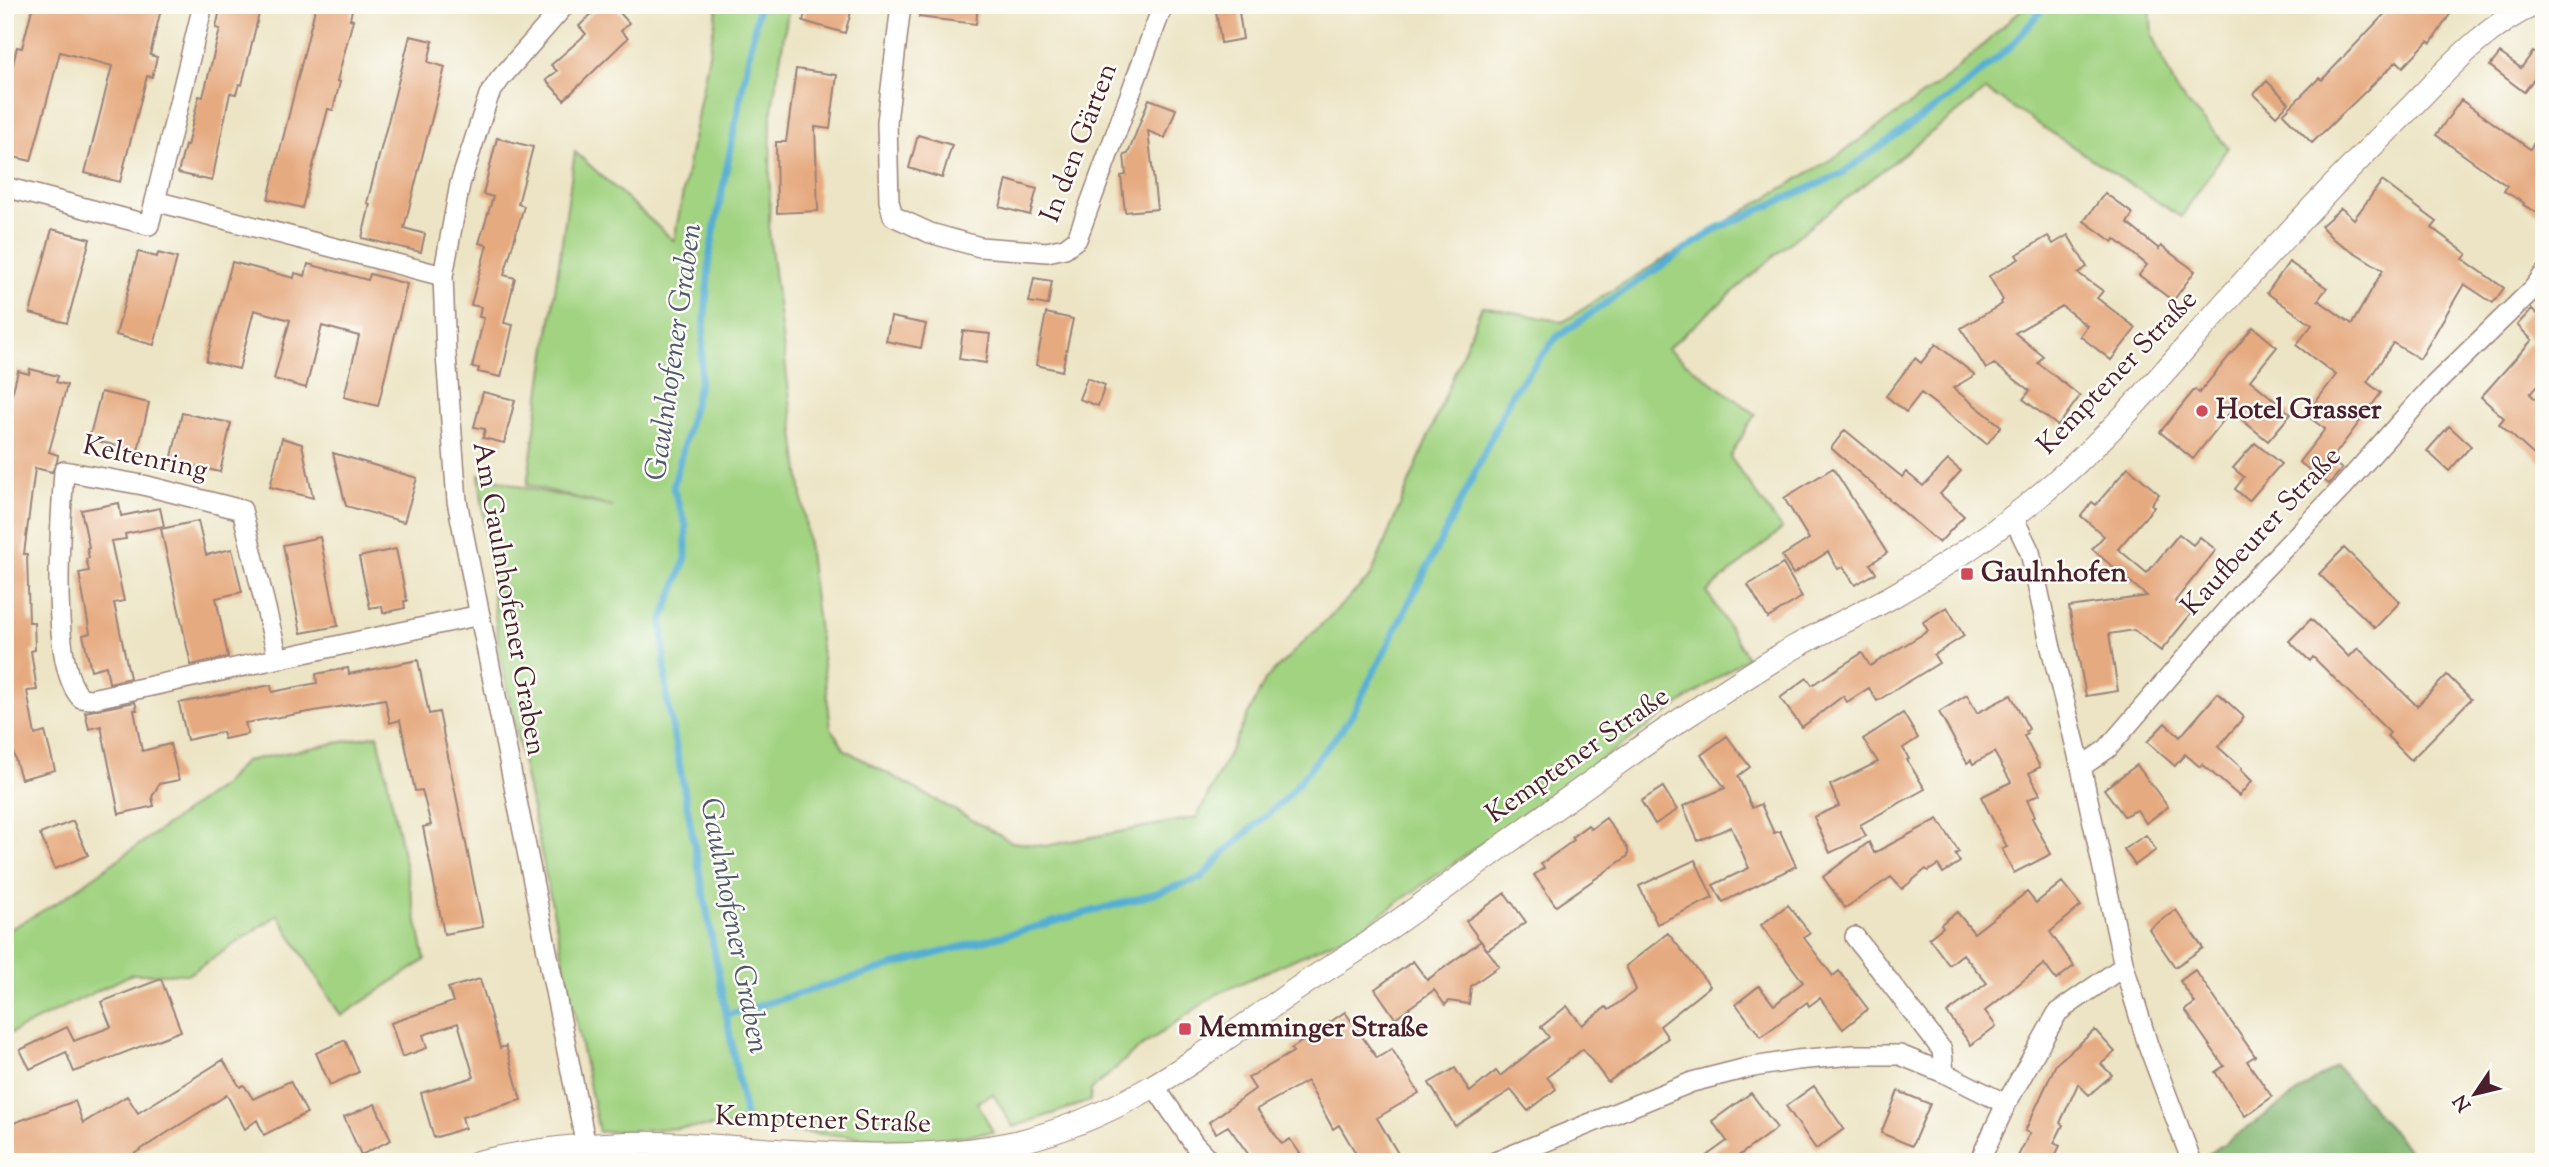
<svg xmlns="http://www.w3.org/2000/svg" width="2549" height="1167" font-family="'Sorts Mill Goudy',serif">
	<style>
		.green { fill: #a1d381; stroke: #767956; stroke-width: 2 }
		.forest { fill: #80b56f; stroke: #656a4d; stroke-width: 2 }
		.lines { fill: none; stroke-linecap: round; stroke-linejoin: round }
		.stream { stroke: #54aed2; stroke-width: 7 }
		.building { fill: #e6aa80 }
		.minor-casing { stroke: #9b8278; stroke-width: 22 }
		.tertiary-casing { stroke: #9b8278; stroke-width: 25 }
		.minor { stroke: #fff; stroke-width: 19 }
		.tertiary { stroke: #fff; stroke-width: 23 }
		.poi-dot { fill: #d1495b; stroke: #fdfcf7; stroke-width: 2.5 }
		.labels { text-anchor: middle; dominant-baseline: central; stroke-width: 5; stroke-linejoin: round; paint-order: stroke }
		.street-label { font-size: 28px; fill: #4a1f2b; stroke: #fdfcf7 }
		.poi-label { font-size: 28px; font-weight: bold; fill: #4a1f2b; stroke: #fdfcf7; text-anchor: start }
		.water-label { font-size: 30px; font-style: italic; fill: #4e586e; stroke: #fdfcf7 }
	</style>
	<rect width="100%" height="100%" fill="#fdfcf7"/>
	<filter id="ink" filterUnits="userSpaceOnUse"><feTurbulence type="fractalNoise" baseFrequency=".0143" numOctaves="2"/><feDisplacementMap in="SourceGraphic" scale="14" xChannelSelector="R" yChannelSelector="G"/><feConvolveMatrix kernelMatrix="1 2 1 2 8 2 1 2 1" color-interpolation-filters="sRGB"/></filter>
	<filter id="wash" filterUnits="userSpaceOnUse"><feTurbulence type="fractalNoise" baseFrequency=".00686" numOctaves="4" result="noise"/><feDisplacementMap in="SourceGraphic" scale="28" xChannelSelector="R" yChannelSelector="G"/><feGaussianBlur stdDeviation="1.57" result="paint"/><feColorMatrix in="noise" values="0 0 0 0 0 0 0 0 0 0 0 0 0 0 0 0 0 1.4 0 .05"/><feComposite in="paint" operator="in"/></filter>
	<g filter="url(#wash)">
		<rect width="100%" height="100%" fill="#ece4c4"/>
		<path class="green" d="M 718,5 L 789,5 L 771,115 L 769,232 L 831,728 L 845,750 L 1012,842 L 1045,846 L 1197,817 L 1266,679 L 1371,576 L 1482,306 L 1563,322 L 1622,284 L 1840,154 L 1951,75 L 2026,5 L 2150,5 L 2152,36 L 2178,93 L 2228,147 L 2181,217 L 1986,90 L 1794,239 L 1667,349 L 1755,414 L 1730,457 L 1782,529 L 1707,592 L 1747,657 L 1357,931 L 1217,994 L 1135,1051 L 1091,1090 L 1090,1101 L 1013,1127 L 993,1094 L 977,1102 L 993,1132 L 924,1142 L 722,1126 L 599,1132 L 499,649 L 479,474 L 525,488 L 613,507 L 527,485 L 575,152 L 674,241 Z
			M 378,735 L 425,960 L 341,1016 L 278,915 L 189,974 L 132,974 L 5,1036 L 5,932 L 58,902 L 223,785 L 245,761 Z"/>
		<path class="forest" d="M 2336,1066 L 2419,1162 L 2214,1162 L 2209,1154 Z"/>
		<g class="lines">
			<path class="stream" d="M 1604,304 L 1718,228 L 1841,174 L 1960,90 L 2011,46 L 2046,5
				M 727,1015 L 898,964 L 1141,898 L 1201,878 L 1228,849 L 1287,797 L 1350,719 L 1470,483 L 1512,393 L 1557,337 L 1606,303
				M 745,1115 L 667,699 L 662,621 L 686,558 L 686,525 L 673,488 L 700,380 L 710,252 L 759,5"/>
		</g>
		<g id="blocks">
			<path class="building" d="M 33,5 L 162,5 L 150,55 L 157,57 L 152,77 L 147,76 L 120,182 L 85,173 L 112,66 L 60,52 L 31,161 L 5,155 L 5,97 L 17,47 L 22,48 Z
				M 221,5 L 261,5 L 242,85 L 239,84 L 236,94 L 230,93 L 212,181 L 178,173 L 185,145 L 187,146 L 199,96 L 203,97 L 220,29 L 216,28 Z
				M 316,5 L 353,5 L 350,19 L 353,20 L 337,81 L 340,82 L 333,110 L 328,109 L 302,208 L 268,199 Z
				M 601,5 L 613,5 L 629,23 L 621,31 L 628,38 L 564,100 L 546,80 L 557,71 L 551,65 L 586,34 L 579,26 Z
				M 807,5 L 853,5 L 845,33 L 803,21 Z
				M 920,5 L 978,5 L 976,24 L 919,17 Z
				M 1215,5 L 1238,5 L 1243,39 L 1221,43 Z
				M 2393,5 L 2456,5 L 2431,43 L 2428,41 L 2403,67 L 2397,61 L 2312,143 L 2283,114 L 2319,78 L 2322,80 Z
				M 410,36 L 433,41 L 428,62 L 445,67 L 404,228 L 425,234 L 421,252 L 362,238 L 370,204 L 367,203 Z
				M 2533,52 L 2544,60 L 2544,66 L 2524,92 L 2490,66 L 2500,53 L 2521,68 Z
				M 796,69 L 837,75 L 830,129 L 815,127 L 818,211 L 777,213 L 776,142 L 786,142 Z
				M 2267,81 L 2289,103 L 2276,116 L 2254,94 Z
				M 1149,99 L 1176,109 L 1165,138 L 1148,131 L 1157,209 L 1125,212 L 1121,176 L 1126,175 L 1124,155 L 1128,154 Z
				M 2461,100 L 2530,149 L 2544,128 L 2544,216 L 2523,205 L 2524,203 L 2504,191 L 2507,186 L 2436,135 Z
				M 918,135 L 952,145 L 942,178 L 909,168 Z
				M 497,138 L 533,147 L 518,204 L 524,206 L 504,275 L 515,278 L 504,323 L 513,325 L 501,377 L 478,372 L 479,368 L 472,367 L 484,318 L 479,317 L 481,307 L 471,305 L 487,245 L 479,243 L 493,197 L 483,194 Z
				M 1007,180 L 1037,189 L 1030,215 L 1000,207 Z
				M 2382,181 L 2437,222 L 2432,228 L 2467,254 L 2463,259 L 2504,288 L 2493,303 L 2464,284 L 2420,359 L 2393,343 L 2367,382 L 2381,393 L 2331,460 L 2342,469 L 2329,484 L 2299,462 L 2325,429 L 2306,415 L 2336,375 L 2296,345 L 2312,325 L 2267,293 L 2289,262 L 2327,288 L 2318,300 L 2352,324 L 2383,270 L 2333,239 L 2321,226 L 2341,208 L 2354,219 Z
				M 2105,193 L 2133,214 L 2127,223 L 2159,249 L 2161,246 L 2195,271 L 2173,301 L 2139,275 L 2147,265 L 2115,239 L 2113,242 L 2084,221 Z
				M 52,229 L 90,239 L 67,323 L 30,313 Z
				M 2068,235 L 2087,267 L 2078,273 L 2103,291 L 2097,298 L 2136,328 L 2111,360 L 2080,336 L 2087,326 L 2062,306 L 2015,333 L 2043,356 L 2038,363 L 2080,396 L 2058,426 L 2023,399 L 2030,391 L 1994,364 L 1986,369 L 1961,328 L 2002,304 L 2001,302 L 2003,300 L 1989,276 L 2019,259 L 2016,255 L 2048,236 L 2053,244 Z
				M 138,252 L 157,257 L 158,253 L 177,258 L 154,345 L 116,335 Z
				M 232,262 L 294,278 L 295,273 L 305,276 L 308,264 L 368,280 L 370,274 L 407,284 L 378,406 L 344,397 L 359,336 L 322,326 L 306,388 L 274,379 L 290,320 L 254,310 L 239,369 L 206,361 Z
				M 1034,278 L 1052,281 L 1048,305 L 1029,302 Z
				M 2532,309 L 2544,320 L 2544,378 L 2530,394 L 2544,407 L 2544,464 L 2499,424 L 2504,418 L 2481,397 L 2532,340 L 2517,325 Z
				M 1046,313 L 1073,319 L 1062,371 L 1036,365 Z
				M 891,317 L 926,324 L 921,348 L 886,341 Z
				M 2253,327 L 2277,347 L 2250,380 L 2291,414 L 2268,441 L 2231,411 L 2193,459 L 2160,432 L 2195,389 L 2199,393 Z
				M 963,331 L 990,334 L 986,363 L 959,359 Z
				M 1936,344 L 1975,375 L 1953,388 L 2001,426 L 1987,444 L 1921,393 L 1906,412 L 1886,396 L 1915,358 L 1921,363 Z
				M 30,369 L 58,376 L 56,382 L 67,385 L 49,452 L 58,455 L 57,462 L 52,472 L 35,468 L 24,554 L 27,554 L 29,622 L 34,622 L 35,650 L 31,651 L 37,690 L 27,691 L 35,735 L 45,732 L 55,770 L 21,779 L 5,725 L 5,657 L 7,657 L 5,422 L 18,371 L 29,374 Z
				M 1087,378 L 1105,385 L 1098,406 L 1079,399 Z
				M 101,392 L 149,403 L 138,451 L 89,439 Z
				M 483,392 L 515,400 L 504,443 L 483,438 L 485,429 L 474,427 Z
				M 182,413 L 231,423 L 220,472 L 171,461 Z
				M 2449,426 L 2471,446 L 2449,471 L 2427,451 Z
				M 1845,430 L 1902,477 L 1906,472 L 1923,486 L 1948,460 L 1961,471 L 1940,494 L 1964,516 L 1939,543 L 1831,448 Z
				M 282,438 L 302,444 L 313,498 L 270,487 Z
				M 2255,443 L 2281,464 L 2249,501 L 2235,489 L 2244,477 L 2233,468 Z
				M 333,453 L 417,478 L 404,522 L 346,506 Z
				M 2128,467 L 2159,494 L 2151,504 L 2154,507 L 2118,549 L 2147,573 L 2179,534 L 2193,545 L 2200,537 L 2216,550 L 2175,601 L 2191,614 L 2161,651 L 2134,630 L 2109,634 L 2118,691 L 2086,696 L 2069,607 L 2147,596 L 2092,549 L 2104,536 L 2081,516 L 2092,502 L 2096,505 Z
				M 1833,468 L 1887,553 L 1870,564 L 1876,573 L 1855,585 L 1843,567 L 1838,569 L 1828,552 L 1793,574 L 1782,556 L 1809,539 L 1784,498 Z
				M 119,503 L 121,516 L 160,508 L 164,526 L 125,534 L 126,539 L 111,541 L 124,601 L 114,603 L 130,678 L 109,683 L 106,666 L 91,670 L 83,635 L 90,633 L 79,573 L 89,571 L 86,559 L 89,558 L 87,548 L 89,547 L 81,510 Z
				M 198,521 L 206,555 L 232,549 L 242,592 L 216,598 L 228,657 L 191,665 L 161,529 Z
				M 320,537 L 338,626 L 301,633 L 283,545 Z
				M 2344,548 L 2400,602 L 2375,628 L 2319,574 Z
				M 396,549 L 407,601 L 404,601 L 405,608 L 383,613 L 382,606 L 370,608 L 359,557 Z
				M 1783,564 L 1802,597 L 1768,618 L 1748,585 Z
				M 1947,607 L 1964,636 L 1934,655 L 1939,663 L 1877,701 L 1869,688 L 1847,702 L 1843,696 L 1802,727 L 1780,698 L 1807,678 L 1812,685 L 1862,653 L 1870,666 L 1928,631 L 1923,622 Z
				M 2311,619 L 2349,657 L 2358,648 L 2417,706 L 2447,675 L 2471,699 L 2411,760 L 2387,736 L 2390,733 L 2313,657 L 2310,661 L 2289,641 Z
				M 418,660 L 429,714 L 439,712 L 483,927 L 444,934 L 423,827 L 431,825 L 422,790 L 415,791 L 400,720 L 390,723 L 385,699 L 245,723 L 248,734 L 224,739 L 223,732 L 187,740 L 179,703 L 271,685 L 272,692 L 317,683 L 316,674 L 348,668 L 349,674 Z
				M 2218,693 L 2244,717 L 2218,747 L 2242,768 L 2241,770 L 2252,781 L 2239,796 L 2202,764 L 2200,767 L 2185,754 L 2175,766 L 2147,742 L 2165,723 L 2180,737 Z
				M 1967,695 L 1977,713 L 2011,695 L 2029,729 L 2026,731 L 2028,734 L 2024,736 L 2040,767 L 2029,773 L 2040,794 L 2027,800 L 2035,816 L 2032,818 L 2051,854 L 2014,873 L 2002,849 L 2007,847 L 1981,797 L 2011,782 L 1994,752 L 1973,764 L 1971,760 L 1967,763 L 1939,712 Z
				M 135,702 L 137,710 L 134,710 L 142,751 L 170,744 L 179,780 L 159,784 L 152,797 L 154,806 L 119,814 L 101,726 L 89,729 L 85,712 Z
				M 1903,713 L 1918,738 L 1903,748 L 1909,759 L 1907,760 L 1925,789 L 1860,825 L 1866,836 L 1830,853 L 1814,817 L 1839,806 L 1830,785 L 1878,762 L 1863,739 Z
				M 1727,736 L 1750,767 L 1738,776 L 1752,808 L 1761,804 L 1774,833 L 1780,831 L 1796,866 L 1723,902 L 1713,885 L 1749,868 L 1731,827 L 1698,841 L 1683,806 L 1725,788 L 1701,755 Z
				M 2137,765 L 2168,807 L 2146,823 L 2137,810 L 2124,816 L 2104,789 Z
				M 1663,787 L 1677,810 L 1655,824 L 1641,801 Z
				M 1606,818 L 1628,849 L 1628,856 L 1556,906 L 1534,875 L 1544,868 L 1541,864 L 1574,840 L 1572,837 L 1588,825 L 1591,829 Z
				M 1938,819 L 1959,852 L 1955,854 L 1960,862 L 1943,873 L 1938,865 L 1928,871 L 1926,869 L 1902,889 L 1891,877 L 1845,908 L 1823,877 L 1869,842 L 1874,853 Z
				M 73,821 L 88,855 L 55,869 L 40,834 Z
				M 2146,835 L 2156,850 L 2135,865 L 2124,849 Z
				M 1695,860 L 1713,898 L 1657,924 L 1639,886 Z
				M 2062,882 L 2081,906 L 2050,932 L 2074,966 L 2056,980 L 2044,964 L 1985,1011 L 1996,1026 L 1971,1045 L 1947,1013 L 1987,983 L 1963,954 L 1949,965 L 1929,938 L 1943,927 L 1941,924 L 1957,912 L 1974,933 L 2027,892 L 2036,903 Z
				M 1505,893 L 1526,922 L 1487,950 L 1466,921 Z
				M 1788,905 L 1810,933 L 1804,938 L 1833,976 L 1839,971 L 1868,1009 L 1843,1029 L 1820,998 L 1809,1006 L 1807,1002 L 1761,1037 L 1736,1004 L 1759,986 L 1774,1005 L 1803,982 L 1761,925 Z
				M 2176,910 L 2203,948 L 2175,967 L 2149,929 Z
				M 1668,933 L 1710,986 L 1660,1026 L 1668,1038 L 1608,1082 L 1583,1049 L 1547,1077 L 1556,1089 L 1528,1111 L 1511,1090 L 1455,1126 L 1429,1083 L 1455,1068 L 1470,1092 L 1496,1071 L 1500,1076 L 1549,1037 L 1541,1027 L 1567,1006 L 1582,1025 L 1606,1007 L 1609,1010 L 1636,990 L 1626,966 Z
				M 1481,941 L 1499,966 L 1471,986 L 1469,1004 L 1449,1001 L 1445,1005 L 1434,990 L 1395,1018 L 1375,989 L 1413,961 L 1427,980 Z
				M 2195,970 L 2255,1056 L 2247,1061 L 2272,1097 L 2245,1116 L 2215,1072 L 2224,1066 L 2185,1010 L 2195,1003 L 2180,981 Z
				M 161,979 L 181,1031 L 74,1072 L 66,1052 L 30,1069 L 20,1050 L 67,1027 L 74,1041 L 111,1027 L 101,1002 Z
				M 480,979 L 500,1048 L 506,1046 L 521,1100 L 462,1117 L 465,1128 L 434,1138 L 421,1093 L 474,1077 L 458,1023 L 423,1035 L 427,1048 L 402,1057 L 391,1023 L 453,1002 L 448,988 Z
				M 1345,1012 L 1377,1058 L 1392,1049 L 1419,1093 L 1377,1118 L 1403,1162 L 1361,1162 L 1339,1125 L 1333,1129 L 1307,1081 L 1257,1109 L 1282,1144 L 1290,1139 L 1306,1162 L 1254,1162 L 1228,1126 L 1216,1133 L 1209,1122 L 1255,1089 L 1248,1078 L 1293,1052 L 1291,1049 Z
				M 2095,1030 L 2115,1052 L 2101,1064 L 2112,1075 L 2089,1095 L 2078,1084 L 2060,1123 L 2063,1125 L 2054,1143 L 2060,1146 L 2052,1162 L 2031,1162 L 2018,1156 L 2030,1133 L 2025,1131 L 2056,1064 Z
				M 345,1040 L 359,1072 L 330,1085 L 316,1053 Z
				M 223,1060 L 240,1087 L 244,1085 L 253,1099 L 290,1081 L 307,1113 L 264,1135 L 257,1120 L 245,1129 L 227,1095 L 121,1162 L 16,1162 L 5,1133 L 5,1126 L 75,1101 L 83,1123 L 127,1096 L 138,1113 Z
				M 1814,1086 L 1844,1129 L 1816,1149 L 1786,1106 Z
				M 1898,1091 L 1930,1104 L 1912,1146 L 1881,1133 Z
				M 1751,1093 L 1777,1128 L 1730,1162 L 1698,1162 L 1727,1141 L 1712,1121 Z
				M 375,1104 L 391,1140 L 361,1155 L 344,1117 Z"/>
		</g>
	</g>
	<g filter="url(#ink)">
		<use href="#blocks" fill-opacity="0" stroke="#9b8278" stroke-width="2"/>
		<g class="lines">
			<g class="minor-casing">
				<path id="minor" d="M 565,5 L 500,79 L 489,95 L 460,184 L 443,276 L 446,355 L 457,501 L 586,1146
					M 901,5 L 887,122 L 889,201 L 893,216 L 930,233 L 980,247 L 1047,252 L 1065,248 L 1077,239 L 1163,5
					M 5,187 L 149,225 L 155,201 L 443,276
					M 155,201 L 203,5
					M 2013,517 L 2030,552 L 2051,648 L 2081,767 L 2124,966 L 2148,1045 L 2192,1162
					M 278,658 L 242,510 L 143,485 L 64,471 C 61,519 48,664 81,698 L 91,699 L 480,615
					M 2081,767 L 2107,749 L 2244,590 L 2343,487 L 2430,389 L 2533,289 L 2544,274
					M 1855,937 L 1942,1050 L 1944,1073
					M 1155,1087 L 1194,1144 L 1211,1162
					M 1495,1162 L 1692,1082 L 1747,1068 L 1797,1060 L 1853,1055 L 1900,1055 L 1944,1073 L 2006,1104
					M 1979,1162 L 2006,1104 L 2058,1012 L 2124,966"/>
			</g>
			<g class="tertiary-casing">
				<path id="tertiary" d="M 479,1162 C 543,1148 609,1141 675,1144 C 790,1149 904,1167 1018,1142 C 1134,1114 1211,1047 1307,982 C 1331,966 1356,952 1379,935 C 1483,862 1584,784 1691,713 C 1725,691 1759,668 1795,647 C 1827,629 1861,614 1893,596 C 1950,564 2005,526 2054,483 C 2117,429 2169,366 2224,304 C 2281,240 2340,177 2402,116 C 2441,77 2481,28 2533,5"/>
			</g>
			<use href="#minor" class="minor"/>
			<use href="#tertiary" class="tertiary"/>
		</g>
	</g>
	<g class="poi-dot">
		<circle cx="2202" cy="411" r="7"/>
		<rect x="1960" y="567" width="14" height="14" rx="3.5"/>
		<rect x="1178" y="1022" width="14" height="14" rx="3.5"/>
	</g>
	<g class="labels">
		<g class="street-label">
			<text transform="translate(1080 143) rotate(-69)">In den Gärten</text>
			<text transform="translate(2118 373) rotate(-46)">Kemptener Straße</text>
			<text transform="translate(145 459) rotate(12)">Keltenring</text>
			<text transform="translate(2262 532) rotate(-47)">Kaufbeurer Straße</text>
			<text transform="translate(508 599) rotate(80)">Am Gaulnhofener Graben</text>
			<text transform="translate(1578 756) rotate(-35)">Kemptener Straße</text>
			<text transform="translate(823 1121) rotate(2)">Kemptener Straße</text>
		</g>
		<g class="poi-label">
			<text x="2216" y="411">Hotel Grasser</text>
			<text x="1981" y="574">Gaulnhofen</text>
			<text x="1199" y="1029">Memminger Straße</text>
		</g>
		<g class="water-label">
			<text transform="translate(675 352) rotate(-82)">Gaulnhofener Graben</text>
			<text transform="translate(733 926) rotate(79)">Gaulnhofener Graben</text>
		</g>
	</g>
	<rect width="2549" height="1167" fill="none" stroke="#fdfcf7" stroke-width="28"/>
	<g transform="translate(2475 1094) rotate(235)" stroke="#fdfcf7" stroke-width="5" paint-order="stroke">
	<path d="M0-5L12 26L0 18L-12 26Z" fill="#4a1f2b"/>
	<text y="-10" font-size="19" font-weight="bold" text-anchor="middle" fill="#4a1f2b">N</text>
	</g>
</svg>
